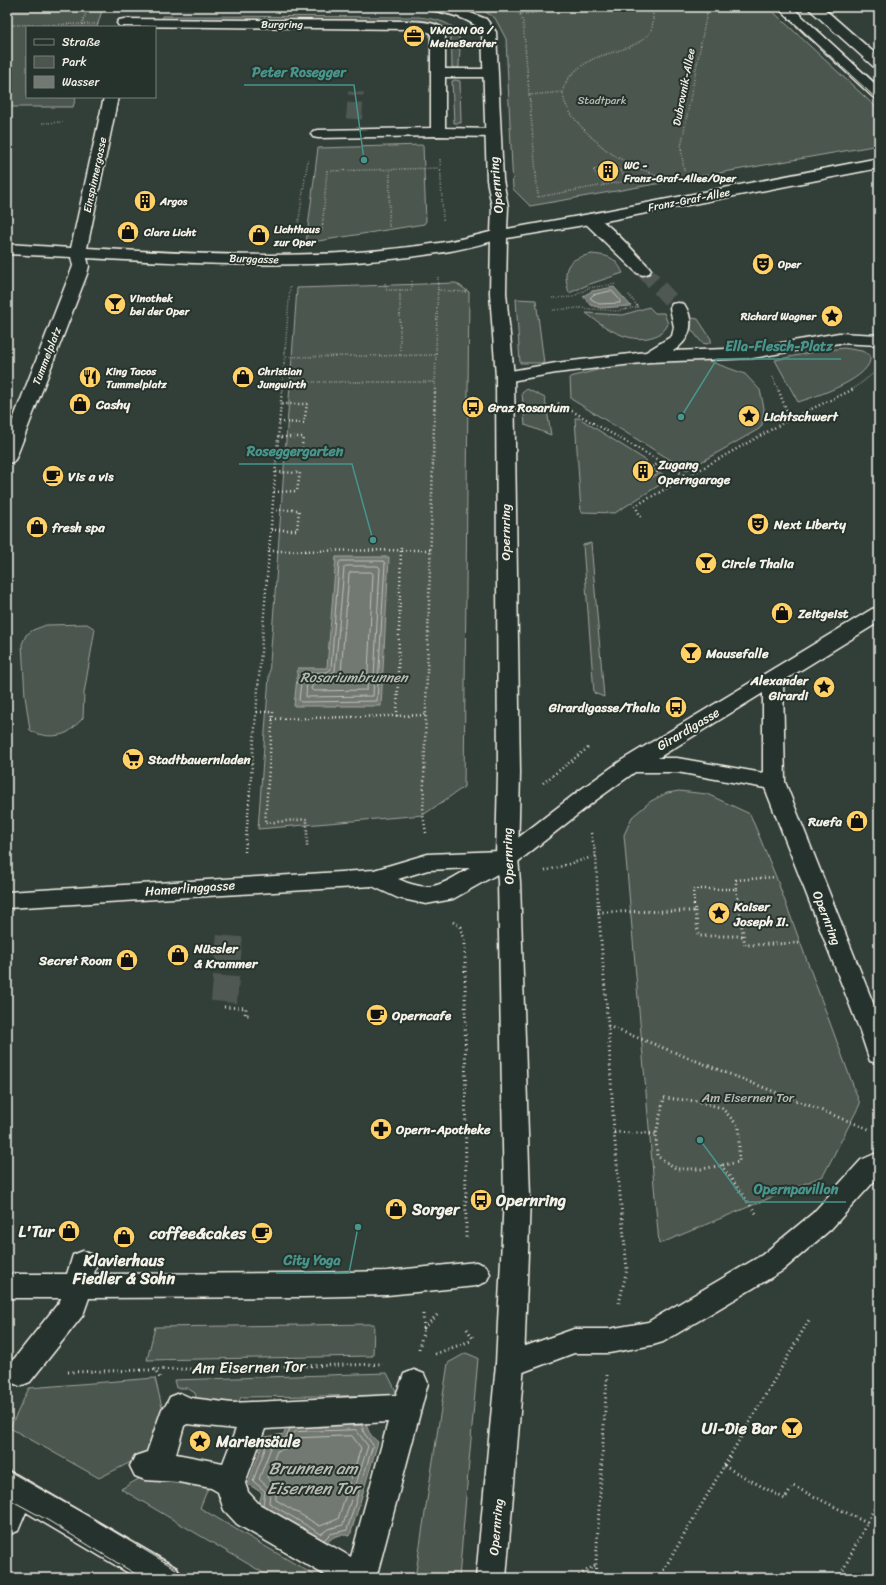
<svg xmlns="http://www.w3.org/2000/svg" width="886" height="1585" font-family="Sriracha,sans-serif">
	<style>
		.green { fill: #4c564f; stroke: #a0a49c }
		.water { fill: #727972; stroke: #a6a9a1 }
		.lines { fill: none; stroke-linecap: round; stroke-linejoin: round }
		.shore { stroke: #c0c1b9; stroke-width: 1 }
		.minor-tunnel-far1 { stroke: #4f5952; stroke-width: 16; stroke-dasharray: 16 8; stroke-linecap: butt }
		.minor-tunnel { stroke: #4f5952; stroke-width: 26; stroke-dasharray: 26 14; stroke-linecap: butt }
		.minor-casing { stroke: #f4f1e8; stroke-width: 3 }
		.major-casing { stroke: #f4f1e8; stroke-width: 3 }
		.path-far2 { stroke: #f4f1e8; stroke-width: 1.5; stroke-dasharray: 0.5 2; stroke-linecap: butt }
		.path-far1 { stroke: #f4f1e8; stroke-width: 2.5; stroke-dasharray: 1 3; stroke-linecap: butt }
		.path { stroke: #f4f1e8; stroke-width: 3; stroke-dasharray: 1 3.5; stroke-linecap: butt }
		.minor { fill: #26332d; fill-rule: evenodd }
		.major { fill: #26332d; fill-rule: evenodd }
		.tram { stroke: #f4f1e8; stroke-width: 1 }
		.labels { text-anchor: middle; dominant-baseline: central; stroke-width: 4; stroke-linejoin: round; paint-order: stroke }
		.far-street-label { font-size: 11px; fill: #f4f1e8; stroke: #26332d }
		.far-poi-label { font-size: 11px; font-weight: bold; fill: #f4f1e8; stroke: #26332d; text-anchor: start }
		.far-park-label { font-size: 11px; fill: #b9bbb2; stroke: #26332d }
		.street-label { font-size: 13px; fill: #f4f1e8; stroke: #26332d }
		.poi-label { font-size: 13px; font-weight: bold; fill: #f4f1e8; stroke: #26332d; text-anchor: start }
		.park-label { font-size: 13px; fill: #b9bbb2; stroke: #26332d }
		.water-label { font-size: 14px; font-style: italic; fill: #babbb3; stroke: #26332d }
		.near-poi-label { font-size: 16px; font-weight: bold; fill: #f4f1e8; stroke: #26332d; text-anchor: start }
		.near-street-label { font-size: 16px; fill: #f4f1e8; stroke: #26332d }
		.near-water-label { font-size: 17px; font-style: italic; fill: #babbb3; stroke: #26332d }
		.leader { fill: none; stroke: #48958c; stroke-width: 1.5 }
		.callout-dot { fill: #48958c; stroke: #26332d; stroke-width: 1.5 }
		.callout-label { font-size: 14px; text-anchor: middle; font-weight: bold; fill: #48958c; stroke: #26332d; stroke-width: 4; stroke-linejoin: round; paint-order: stroke }
	</style>
	<rect width="100%" height="100%" fill="#323e38"/>
	<filter id="ink" filterUnits="userSpaceOnUse"><feTurbulence type="fractalNoise" baseFrequency=".025" numOctaves="2"/><feDisplacementMap in="SourceGraphic" scale="8" xChannelSelector="R" yChannelSelector="G"/><feConvolveMatrix kernelMatrix="1 2 1 2 8 2 1 2 1" color-interpolation-filters="sRGB"/></filter>
	<g filter="url(#ink)">
		<path class="green" d="M 7,7 L 103,7 L 97,27 L 27,27 L 27,97 L 76,97 L 73,107 L 7,107 Z
			M 477,7 L 768,7 L 879,110 L 879,145 L 530,206 L 513,189 L 506,39 L 495,18 Z
			M 163,16 L 419,17 C 432,19 456,21 459,38 C 461,47 459,58 459,67 L 456,69 L 452,67 C 451,35 455,25 419,20 L 162,20 Z
			M 455,80 L 460,81 L 461,123 L 454,123 L 452,81 Z
			M 423,145 L 426,221 L 424,224 L 306,243 L 318,148 Z
			M 592,254 C 610,256 615,257 623,273 L 590,284 L 569,293 C 562,268 566,259 592,254 Z
			M 456,283 L 469,292 L 464,787 L 423,815 L 258,829 L 297,288 Z
			M 516,299 L 536,300 L 544,363 L 520,363 Z
			M 649,307 L 655,313 L 664,313 L 668,324 C 664,333 657,336 648,338 C 625,342 604,327 586,313 L 623,315 Z
			M 692,318 L 698,319 L 711,339 L 711,342 L 707,344 L 702,343 L 691,329 Z
			M 844,348 L 862,351 L 870,355 C 875,378 814,397 798,402 L 775,360 L 818,351 Z
			M 673,358 L 706,360 L 745,374 L 760,390 L 764,408 L 762,425 L 759,429 L 687,470 L 571,399 L 570,377 L 625,363 Z
			M 527,389 L 545,398 L 551,435 L 525,425 L 522,393 Z
			M 575,418 L 579,418 L 647,461 L 631,470 L 646,480 L 661,473 L 669,479 L 615,513 L 581,512 Z
			M 591,543 L 604,697 L 594,693 L 583,545 Z
			M 87,624 L 95,629 L 84,693 L 83,718 C 78,723 73,729 68,732 C 57,738 40,737 30,730 L 25,696 L 22,644 L 26,635 L 33,630 L 46,625 Z
			M 679,791 L 707,794 L 750,814 L 776,877 L 860,1104 L 823,1176 L 659,1244 L 624,835 L 632,817 L 651,801 L 667,793 Z
			M 374,1324 L 373,1356 L 147,1360 L 155,1327 Z
			M 466,1353 L 478,1358 L 459,1578 L 415,1578 L 448,1363 Z
			M 387,1373 L 398,1395 L 241,1397 L 234,1412 L 197,1401 L 195,1393 L 187,1388 L 176,1388 L 174,1380 Z
			M 155,1378 L 163,1411 L 145,1455 L 99,1478 L 10,1428 L 29,1388 Z
			M 149,1473 L 210,1483 L 200,1508 L 319,1578 L 272,1578 L 121,1489 Z"/>
		<path class="water" d="M 614,287 L 631,306 L 601,308 L 590,305 L 583,296 L 592,291 Z
			M 336,557 L 389,557 L 381,706 L 294,706 L 298,668 L 327,668 Z
			M 366,1420 C 367,1431 370,1435 378,1442 L 350,1536 C 337,1533 332,1537 324,1546 L 258,1507 L 262,1493 L 248,1484 L 265,1437 L 284,1434 L 288,1423 Z"/>
		<g class="lines">
			<path class="shore" d="M 612,291 L 620,300 L 620,303 L 599,304 L 590,298 L 593,295 Z
				M 341,561 L 383,561 L 385,563 L 377,701 L 301,702 L 299,700 L 302,673 L 327,672 L 331,669 L 339,563 Z
				M 346,566 L 378,566 L 380,568 L 373,696 L 306,697 L 307,678 L 327,677 L 335,671 L 344,568 Z
				M 351,572 L 371,572 L 373,574 L 367,690 L 313,691 L 311,689 L 313,684 L 332,681 L 341,673 L 349,574 Z
				M 356,1430 L 368,1446 L 343,1525 L 328,1529 L 321,1534 L 269,1503 L 270,1489 L 259,1479 L 272,1445 L 288,1442 L 295,1432 Z
				M 352,1436 L 361,1448 L 338,1519 L 320,1526 L 276,1500 L 276,1488 L 267,1477 L 277,1451 L 291,1447 L 299,1438 Z
				M 263,1505 L 265,1491 L 253,1481 L 268,1441 L 286,1438 L 290,1429
				M 324,1540 L 330,1534 L 347,1530 L 373,1445 L 364,1433 L 362,1425 L 354,1425"/>
			<path class="minor-tunnel-far1" d="M 354,119 L 356,92
				M 643,270 L 678,308"/>
			<path class="minor-tunnel" d="M 224,1002 L 230,933"/>
			<g class="minor-casing">
				<path id="minor" d="M 777,7 L 792,7 L 879,87 L 879,99 L 874,98 Z
					M 124,19 L 407,21 C 418,22 438,21 445,31 L 445,69 L 490,69 L 495,70 L 497,73 L 495,76 L 490,77 L 445,77 L 445,128 L 493,129 L 498,130 L 500,133 L 498,136 L 493,137 L 438,136 L 318,138 L 313,137 L 311,134 L 313,131 L 318,130 L 431,128 L 431,33 L 428,32 L 407,29 L 119,26 L 117,23 L 119,20 Z
					M 104,97 L 118,97 L 87,248 C 203,255 324,261 439,243 C 459,240 478,235 498,230 L 504,232 L 506,235 L 504,238 C 482,244 460,250 438,253 C 323,271 204,264 87,258 L 89,266 L 87,274 L 16,458 L 13,462 L 7,463 L 7,435 L 73,266 L 71,257 L 7,254 L 7,244 L 71,248 Z
					M 590,214 C 605,218 636,254 649,267 L 651,270 L 649,273 L 643,275 L 637,273 L 584,222 L 582,219 L 584,216 Z
					M 678,303 L 684,304 C 696,322 690,341 673,351 L 753,348 L 839,333 L 879,335 L 879,345 L 839,343 L 753,358 L 650,362 L 556,373 L 505,382 L 499,381 L 496,377 L 499,373 L 505,372 L 556,363 L 646,352 L 672,336 L 674,327 L 670,308 L 672,304 Z
					M 879,607 L 879,622 L 783,681 L 785,782 L 879,1018 L 879,1064 L 870,1061 L 860,1031 L 765,788 L 677,772 L 635,772 L 596,800 L 515,864 L 453,899 L 426,904 L 398,898 L 372,886 L 7,908 L 7,892 L 374,870 L 428,854 L 501,851 L 580,790 L 622,760 L 872,609 ZM 763,693 L 763,773 L 677,758 L 658,758 ZM 470,868 C 440,885 432,894 398,879 L 428,870 Z
					M 879,1152 L 879,1176 L 831,1229 L 782,1271 L 663,1342 L 653,1345 L 609,1353 L 574,1353 L 510,1377 L 500,1373 L 496,1364 L 500,1355 L 574,1329 L 609,1329 L 648,1322 L 762,1255 L 813,1213 L 861,1160 Z
					M 83,1251 L 93,1255 L 97,1263 L 94,1274 L 304,1273 L 387,1271 L 476,1262 L 486,1266 L 490,1274 L 486,1282 L 476,1286 L 387,1295 L 304,1297 L 89,1298 L 83,1315 L 30,1382 L 20,1386 L 10,1382 C 7,1375 7,1371 10,1364 L 60,1301 L 61,1298 L 7,1298 L 7,1274 L 67,1274 L 73,1255 Z
					M 414,1370 L 424,1374 L 428,1383 L 376,1578 L 330,1578 L 237,1524 L 224,1510 L 218,1492 L 211,1488 L 178,1482 L 145,1480 L 135,1476 L 130,1466 L 135,1456 L 147,1452 L 162,1409 L 166,1405 L 170,1397 L 180,1393 L 191,1398 L 232,1403 L 396,1395 L 404,1374 ZM 388,1422 L 351,1557 L 259,1504 L 248,1492 L 245,1483 L 265,1429 ZM 187,1424 L 236,1429 L 223,1463 L 176,1454 L 184,1426 Z
					M 7,1471 L 17,1475 L 177,1568 L 181,1578 L 137,1578 L 26,1512 L 18,1531 L 7,1535 Z"/>
			</g>
			<g class="major-casing">
				<path id="major" d="M 430,7 L 455,7 L 486,19 L 496,32 L 503,180 L 508,207 L 507,229 L 590,214 L 879,158 L 879,168 L 590,224 L 507,238 L 506,293 L 514,377 L 520,773 L 518,858 L 520,882 L 530,1197 L 524,1364 L 506,1578 L 476,1578 L 496,1364 L 504,1197 L 498,882 L 496,858 L 498,773 L 496,377 L 490,293 L 491,237 L 490,235 L 491,233 L 492,207 L 487,180 L 482,32 C 471,18 449,14 432,10 Z
					M 807,7 L 822,7 L 879,57 L 879,68 L 874,67 Z"/>
			</g>
			<path class="path-far2" d="M 514,7 L 520,14 L 523,22 L 538,197 L 632,180
				M 652,7 C 653,17 655,28 647,36 C 631,51 608,51 589,61 C 579,67 563,79 563,93 C 563,112 594,141 608,151 C 623,162 641,169 657,176
				M 520,14 L 534,13 L 557,7
				M 82,24 L 88,7
				M 7,25 L 98,24
				M 530,95 L 563,92
				M 42,123 L 64,122
				M 440,159 L 443,220
				M 615,170 L 619,169 L 629,181
				M 684,171 L 681,147 L 708,7
				M 604,185 L 593,170 L 607,167 L 608,169
				M 389,227 L 390,170
				M 322,231 L 327,171 L 440,168
				M 297,232 L 308,159
				M 385,283 L 386,290 L 400,290 L 400,356
				M 400,290 L 412,290 L 412,280
				M 438,290 L 466,292
				M 552,298 L 573,297 L 588,288 L 616,284
				M 553,310 L 579,308 L 617,311 L 638,307 L 629,295
				M 284,357 L 436,355
				M 773,377 L 778,390
				M 283,382 L 435,382
				M 282,390 L 290,287
				M 435,390 L 438,276
				M 852,390 L 879,369"/>
			<path class="path-far1" d="M 558,403 L 686,476
				M 790,419 L 854,389
				M 279,422 L 304,423 L 307,404 L 281,404
				M 277,457 L 301,456 L 303,437 L 278,437
				M 650,468 L 657,472 L 655,474
				M 645,471 L 661,462
				M 274,492 L 297,491 L 300,473 L 275,472
				M 641,517 L 635,506 L 790,419 L 778,389
				M 271,530 L 297,530 L 299,510 L 273,510
				M 269,551 L 431,550
				M 257,712 L 273,712 L 265,823 L 307,819 L 307,848
				M 397,716 L 401,547
				M 272,719 L 426,715
				M 543,783 L 588,748
				M 426,833 L 423,815 L 435,389
				M 591,833 L 596,856 L 598,905
				M 245,852 L 282,389
				M 545,871 L 596,856
				M 736,889 L 739,905
				M 694,905 L 693,889 L 736,889 L 736,880 L 775,877"/>
			<path class="path" d="M 598,904 L 608,1026 L 614,1132 L 627,1269 L 619,1303
				M 738,904 L 745,945 L 800,943
				M 695,911 L 699,936 L 744,936
				M 598,912 L 695,911 L 694,904
				M 453,922 L 461,927 L 465,944 L 466,1240
				M 224,1007 L 246,1008 L 245,1015 L 251,1015
				M 608,1026 L 871,1130
				M 664,1098 L 697,1101 L 722,1108 L 739,1127 L 739,1162 L 702,1169 L 677,1169 L 657,1156 L 656,1134 Z
				M 614,1132 L 656,1134
				M 721,1165 L 758,1216
				M 423,1314 L 424,1328 L 438,1314
				M 467,1329 L 474,1340
				M 419,1349 L 424,1328
				M 435,1354 L 473,1340
				M 154,1369 L 160,1378
				M 68,1372 L 383,1364
				M 724,1466 L 785,1499 L 793,1486 L 867,1523
				M 575,1578 L 596,1565
				M 595,1578 L 607,1375
				M 659,1578 L 809,1320
				M 839,1578 L 879,1499"/>
			<use href="#minor" class="minor"/>
			<use href="#major" class="major"/>
			<path class="tram" d="M 777,7 L 879,101
				M 793,7 L 879,87
				M 7,1470 L 85,1514 L 191,1578
				M 7,1498 L 49,1521 L 142,1578"/>
		</g>
	</g>
	<defs>
		<g id="office-disc" transform="scale(1.15)"><circle r="9.5" fill="#ffd166" stroke="#26332d"/><path d="M-6-3h4V-5.5h4V-3h4V5H-6ZM-1-4.5V-3h2v-1.5ZM-6 0V1H6V0Z" fill="#111"/></g>
		<g id="building-disc" transform="scale(1.15)"><circle r="9.5" fill="#ffd166" stroke="#26332d"/><path d="M-4-6H4V6H1V3H-1V6H-4ZM-2.5-4.3h1.7v1.8h-1.7ZM.8-4.3h1.7v1.8H.8ZM-2.5-1h1.7V.8h-1.7ZM.8-1h1.7V.8H.8Z" fill="#111"/></g>
		<g id="shop-disc" transform="scale(1.15)"><circle r="9.5" fill="#ffd166" stroke="#26332d"/><path d="M-5-2.5h2.3a2.7 3.5 0 0 1 5.4 0H5L5.5 6h-11ZM-1.5-2.5h3a1.5 2.3 0 0 0-3 0Z" fill="#111"/></g>
		<g id="theatre-disc" transform="scale(1.15)"><circle r="9.5" fill="#ffd166" stroke="#26332d"/><path d="M-5-5.5Q0-4 5-5.5V0Q5 5 0 6Q-5 5-5 0ZM-3.3-2.5H-1v1.5H-3.3ZM1-2.5H3.3v1.5H1ZM-2.8 1Q0 5.5 2.8 1Z" fill="#111"/></g>
		<g id="bar-disc" transform="scale(1.15)"><circle r="9.5" fill="#ffd166" stroke="#26332d"/><path d="M-6-5H6L.8 .8V4.5H3.5V6h-7V4.5H-.8V.8Z" fill="#111"/></g>
		<g id="sight-disc" transform="scale(1.15)"><circle r="9.5" fill="#ffd166" stroke="#26332d"/><path d="M0-6L1.8-2.2L6-1.7L2.9 1.2L3.7 5.4L0 3.3L-3.7 5.4L-2.9 1.2L-6-1.7L-1.8-2.2Z" fill="#111"/></g>
		<g id="restaurant-disc" transform="scale(1.15)"><circle r="9.5" fill="#ffd166" stroke="#26332d"/><path d="M-5-6h1v4h1v-4h1v4h1v-4h1v5L-1.5 .5V6h-2V.5L-5-1ZM5-6V6H3V1.5H1.5Q1.5-4 5-6Z" fill="#111"/></g>
		<g id="bus-disc" transform="scale(1.15)"><circle r="9.5" fill="#ffd166" stroke="#26332d"/><path d="M-5-6H5V4H4V6H2V4H-2V6H-4V4H-5ZM-3.5-4V0h7V-4ZM-3.5 1.2v1.5H-2V1.2ZM2 1.2v1.5H3.5V1.2Z" fill="#111"/></g>
		<g id="cafe-disc" transform="scale(1.15)"><circle r="9.5" fill="#ffd166" stroke="#26332d"/><path d="M-5.5-4.5H6V0H3Q3 3.5 0 3.5H-2.5Q-5.5 3.5-5.5 0ZM3-3.2v2h1.7v-2ZM-6 4.5H4V6H-6Z" fill="#111"/></g>
		<g id="supermarket-disc" transform="scale(1.15)"><circle r="9.5" fill="#ffd166" stroke="#26332d"/><path d="M-6-5.5h2.5l.6 2H6L4.5 2H-2.5L-4.4-4H-6ZM-1.5 3.2a1.3 1.3 0 1 0 .1 0ZM3 3.2a1.3 1.3 0 1 0 .1 0Z" fill="#111"/></g>
		<g id="pharmacy-disc" transform="scale(1.15)"><circle r="9.5" fill="#ffd166" stroke="#26332d"/><path d="M-2-6h4v4h4v4h-4v4h-4v-4h-4v-4h4Z" fill="#111"/></g>
	</defs>
	<g fill-rule="evenodd">
		<use href="#office-disc" x="414" y="36"/>
		<use href="#building-disc" x="608" y="171"/>
		<use href="#building-disc" x="145" y="201"/>
		<use href="#shop-disc" x="128" y="232"/>
		<use href="#shop-disc" x="259" y="235"/>
		<use href="#theatre-disc" x="763" y="264"/>
		<use href="#bar-disc" x="115" y="304"/>
		<use href="#sight-disc" x="832" y="316"/>
		<use href="#restaurant-disc" x="90" y="377"/>
		<use href="#shop-disc" x="243" y="377"/>
		<use href="#shop-disc" x="80" y="404"/>
		<use href="#bus-disc" x="473" y="407"/>
		<use href="#sight-disc" x="749" y="416"/>
		<use href="#building-disc" x="643" y="471"/>
		<use href="#cafe-disc" x="53" y="476"/>
		<use href="#theatre-disc" x="758" y="524"/>
		<use href="#shop-disc" x="37" y="527"/>
		<use href="#bar-disc" x="706" y="563"/>
		<use href="#shop-disc" x="782" y="613"/>
		<use href="#bar-disc" x="691" y="653"/>
		<use href="#sight-disc" x="824" y="687"/>
		<use href="#bus-disc" x="676" y="707"/>
		<use href="#supermarket-disc" x="133" y="759"/>
		<use href="#shop-disc" x="857" y="821"/>
		<use href="#sight-disc" x="719" y="913"/>
		<use href="#shop-disc" x="178" y="955"/>
		<use href="#shop-disc" x="127" y="960"/>
		<use href="#cafe-disc" x="377" y="1015"/>
		<use href="#pharmacy-disc" x="381" y="1129"/>
		<use href="#bus-disc" x="481" y="1200"/>
		<use href="#shop-disc" x="396" y="1209"/>
		<use href="#shop-disc" x="69" y="1231"/>
		<use href="#cafe-disc" x="262" y="1233"/>
		<use href="#shop-disc" x="124" y="1237"/>
		<use href="#bar-disc" x="792" y="1428"/>
		<use href="#sight-disc" x="200" y="1441"/>
	</g>
	<g class="labels">
		<g class="far-street-label">
			<text x="282" y="24">Burgring</text>
			<text transform="translate(684 87) rotate(-79)">Dubrovnik-Allee</text>
			<text transform="translate(95 175) rotate(-78)">Einspinnergasse</text>
			<text transform="translate(689 200) rotate(-11)">Franz-Graf-Allee</text>
			<text transform="translate(254 259) rotate(2)">Burggasse</text>
			<text transform="translate(47 356) rotate(-69)">Tummelplatz</text>
		</g>
		<g class="far-poi-label">
			<text x="430" y="30">VMCON OG /<tspan x="430" dy="13">MeineBerater</tspan></text>
			<text x="624" y="165">WC -<tspan x="624" dy="13">Franz-Graf-Allee/Oper</tspan></text>
			<text x="160" y="201">Argos</text>
			<text x="274" y="229">Lichthaus<tspan x="274" dy="13">zur Oper</tspan></text>
			<text x="144" y="232">Clara Licht</text>
			<text x="778" y="264">Oper</text>
			<text x="130" y="298">Vinothek<tspan x="130" dy="13">bei der Oper</tspan></text>
			<text x="816" y="316" text-anchor="end">Richard Wagner</text>
			<text x="106" y="371">King Tacos<tspan x="106" dy="13">Tummelplatz</tspan></text>
			<text x="258" y="371">Christian<tspan x="258" dy="13">Jungwirth</tspan></text>
		</g>
		<g class="far-park-label">
			<text x="602" y="100">Stadtpark</text>
		</g>
		<g class="street-label">
			<text transform="translate(496 185) rotate(-95)">Opernring</text>
			<text transform="translate(505 532) rotate(-90)">Opernring</text>
			<text transform="translate(688 729) rotate(-31)">Girardigasse</text>
			<text transform="translate(508 856) rotate(-92)">Opernring</text>
			<text transform="translate(190 888) rotate(-4)">Hamerlinggasse</text>
			<text transform="translate(827 918) rotate(69)">Opernring</text>
			<text transform="translate(496 1527) rotate(-85)">Opernring</text>
		</g>
		<g class="poi-label">
			<text x="96" y="404">Cashy</text>
			<text x="488" y="407">Graz Rosarium</text>
			<text x="764" y="416">Lichtschwert</text>
			<text x="658" y="464">Zugang<tspan x="658" dy="15">Operngarage</tspan></text>
			<text x="68" y="476">Vis a vis</text>
			<text x="774" y="524">Next Liberty</text>
			<text x="52" y="527">fresh spa</text>
			<text x="722" y="563">Circle Thalia</text>
			<text x="798" y="613">Zeitgeist</text>
			<text x="706" y="653">Mausefalle</text>
			<text x="808" y="680" text-anchor="end">Alexander<tspan x="808" dy="15">Girardi</tspan></text>
			<text x="660" y="707" text-anchor="end">Girardigasse/Thalia</text>
			<text x="148" y="759">Stadtbauernladen</text>
			<text x="842" y="821" text-anchor="end">Ruefa</text>
			<text x="734" y="906">Kaiser<tspan x="734" dy="15">Joseph II.</tspan></text>
			<text x="194" y="948">Nüssler<tspan x="194" dy="15">&amp; Krammer</tspan></text>
			<text x="112" y="960" text-anchor="end">Secret Room</text>
			<text x="392" y="1015">Operncafe</text>
			<text x="396" y="1129">Opern-Apotheke</text>
		</g>
		<g class="park-label">
			<text x="748" y="1097">Am Eisernen Tor</text>
		</g>
		<g class="water-label">
			<text x="354" y="677">Rosariumbrunnen</text>
		</g>
		<g class="near-poi-label">
			<text x="496" y="1200">Opernring</text>
			<text x="412" y="1209">Sorger</text>
			<text x="54" y="1231" text-anchor="end">L'Tur</text>
			<text x="246" y="1233" text-anchor="end">coffee&amp;cakes</text>
			<text x="124" y="1260" text-anchor="middle">Klavierhaus<tspan x="124" dy="18">Fiedler &amp; Sohn</tspan></text>
			<text x="776" y="1428" text-anchor="end">UI-Die Bar</text>
			<text x="216" y="1441">Mariensäule</text>
		</g>
		<g class="near-street-label">
			<text transform="translate(249 1367) rotate(-1)">Am Eisernen Tor</text>
		</g>
		<g class="near-water-label">
			<text x="313" y="1468">Brunnen am<tspan x="313" dy="20">Eisernen Tor</tspan></text>
		</g>
	</g>
	<path class="leader" d="M364 160L354 85H244M681 417L717 359H841M373 540L352 464H239M700 1140L746 1202H846M358 1227L349 1273H276"/>
	<g class="callout-dot">
		<circle cx="364" cy="160" r="4"/>
		<circle cx="681" cy="417" r="4"/>
		<circle cx="373" cy="540" r="4"/>
		<circle cx="700" cy="1140" r="4"/>
		<circle cx="358" cy="1227" r="4"/>
	</g>
	<g class="callout-label">
		<text x="299" y="77">Peter Rosegger</text>
		<text x="779" y="351">Ella-Flesch-Platz</text>
		<text x="295" y="456">Roseggergarten</text>
		<text x="796" y="1194">Opernpavillon</text>
		<text x="312" y="1265">City Yoga</text>
	</g>
	<rect width="886" height="1585" fill="none" stroke="#26332d" stroke-width="24"/>
	<rect x="12" y="12" width="862" height="1561" fill="none" stroke="#f4f1e8" stroke-width="1.5" filter="url(#ink)"/>
	<rect x="26" y="26" width="130" height="72" fill="#26332d" stroke="#787f78"/>
	<rect x="34" y="39" width="20" height="6" fill="#26332d" stroke="#787f78"/>
	<text x="62" y="46" font-size="12" fill="#f4f1e8">Straße</text>
	<rect x="34" y="56" width="20" height="12" fill="#4c564f" stroke="#787f78"/>
	<text x="62" y="66" font-size="12" fill="#f4f1e8">Park</text>
	<rect x="34" y="76" width="20" height="12" fill="#727972" stroke="#787f78"/>
	<text x="62" y="86" font-size="12" fill="#f4f1e8">Wasser</text>
</svg>
